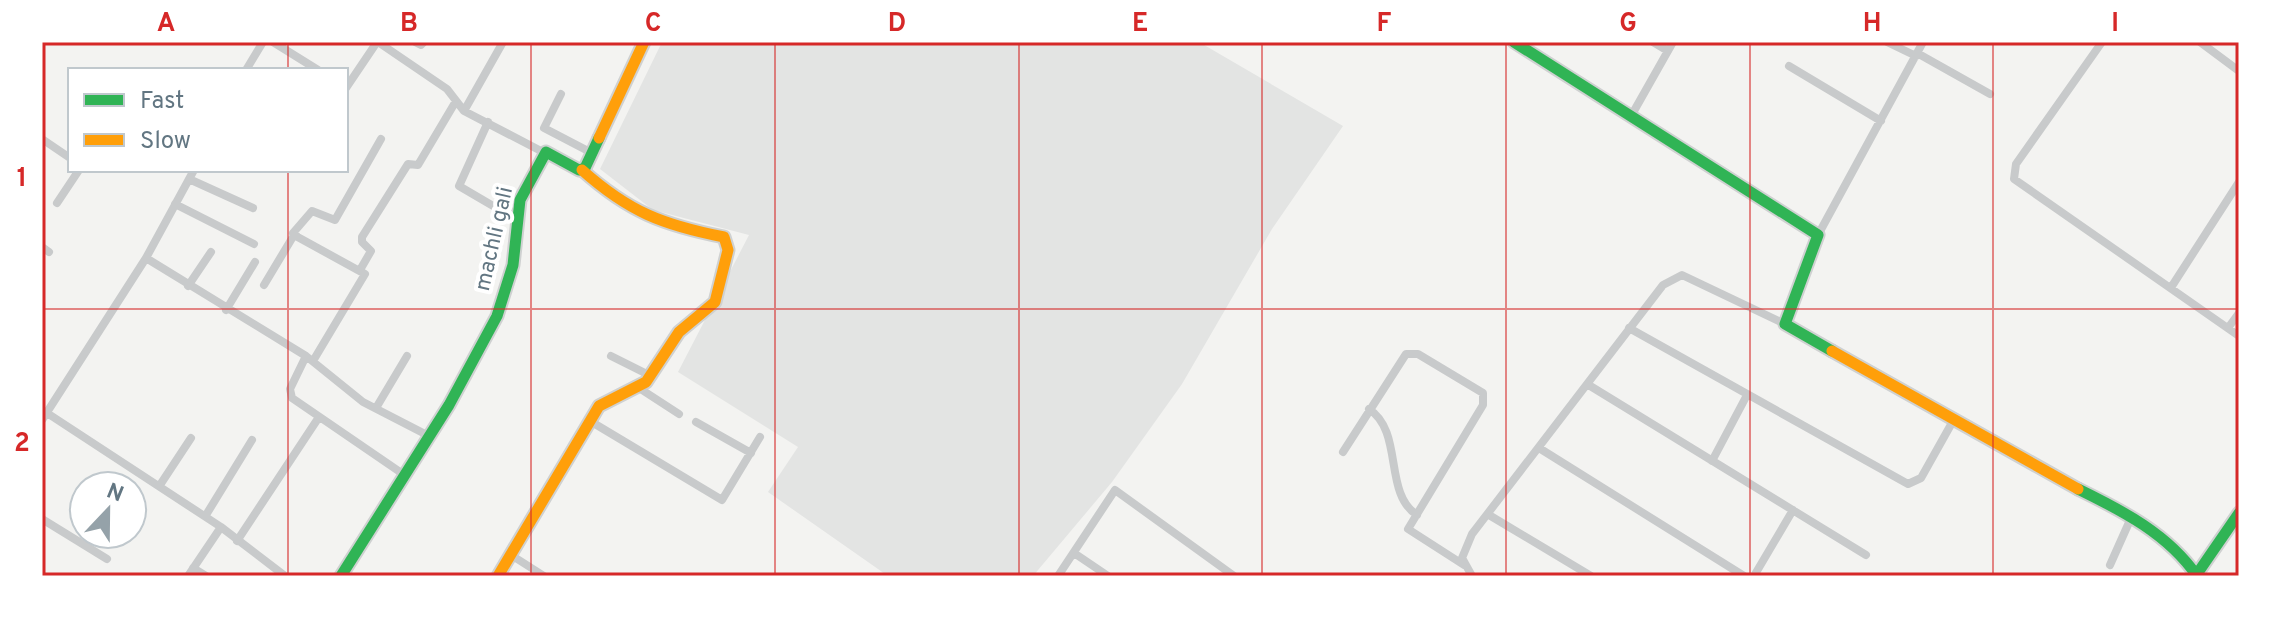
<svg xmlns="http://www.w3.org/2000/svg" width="2281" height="618" font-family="Overpass,sans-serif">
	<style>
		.built { fill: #e3e4e3 }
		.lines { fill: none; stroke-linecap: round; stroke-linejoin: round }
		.fast-casing { stroke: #cfd1d1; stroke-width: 15 }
		.slow-casing { stroke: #cfd1d1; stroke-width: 15 }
		.street { stroke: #c8cacb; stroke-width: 8 }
		.fast { stroke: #30b455; stroke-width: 11 }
		.slow { stroke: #ff9f0a; stroke-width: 11 }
		.grid { fill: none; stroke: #d62828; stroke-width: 2; stroke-opacity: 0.55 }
		.labels { text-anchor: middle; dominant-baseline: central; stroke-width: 8; stroke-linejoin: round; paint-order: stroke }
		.street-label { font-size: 22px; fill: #627682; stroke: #fff }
		.neatline { fill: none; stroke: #d62828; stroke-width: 3 }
		.grid-label { font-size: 26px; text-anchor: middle; font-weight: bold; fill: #d62828 }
	</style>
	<rect width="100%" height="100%" fill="#f3f3f1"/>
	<path class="built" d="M 662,42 L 1199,42 L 1343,126 L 1272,229 L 1182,384 L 1112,482 L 1033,576 L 888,576 L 768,492 L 798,447 L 678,372 L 749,235 L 653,210 L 600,169 Z"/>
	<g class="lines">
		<g class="fast-casing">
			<path id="fast" d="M 1514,42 L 1818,235 L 1785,324 L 1832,351
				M 2078,489 C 2123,511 2168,534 2197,576
				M 2197,574 L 2239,513
				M 341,576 L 449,405 L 497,316 L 513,265 L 520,200 L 546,152 L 579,170 L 585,168 L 599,138"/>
		</g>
		<g class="slow-casing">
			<path id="slow" d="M 599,138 L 644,42
				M 1832,351 L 2078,489
				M 498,576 L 599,406 L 646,382 L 679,332 L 715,302 L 728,250 L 724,237 C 663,225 629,212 582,170"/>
		</g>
		<path class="street" d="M 273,42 L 318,70
			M 378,42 L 447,89 L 464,111 L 543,152
			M 415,42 L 421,45 L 424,42
			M 1653,42 L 1668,51
			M 1887,42 L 1916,56
			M 2102,42 L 2016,164 L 2014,179 L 2239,336
			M 2200,42 L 2239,71
			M 1917,53 L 1990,94
			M 1789,66 L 1881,121
			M 246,70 L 263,42
			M 346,88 L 377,42
			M 561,94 L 544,128 L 592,153
			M 464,111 L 503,42
			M 1630,118 L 1673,42
			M 488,122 L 459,186 L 517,220
			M 42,139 L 70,158
			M 189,179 L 253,208
			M 57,203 L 79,170
			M 175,204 L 254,244
			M 296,235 L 293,233 L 312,211 L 335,220 L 381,139
			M 1818,235 L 1923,42
			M 42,247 L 49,252
			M 146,258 L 306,356 L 363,402 L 429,436
			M 360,270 L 371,251 L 362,242 L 362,237 L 408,164 L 418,165 L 456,101
			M 264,285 L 294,235 L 365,274 L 313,361
			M 188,286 L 211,252
			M 2172,286 L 2239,182
			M 226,310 L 255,262
			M 1629,328 L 1908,484 L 1921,478 L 1953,421
			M 2228,328 L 2239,313
			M 306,356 L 290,389 L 292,398 L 403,474
			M 611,356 L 651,376
			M 1587,384 L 1866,555
			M 639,388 L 679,414
			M 376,408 L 407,356
			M 1369,409 C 1404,432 1383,493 1417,515
			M 47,413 L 221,527 L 188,576
			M 42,420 L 146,258 L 194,170
			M 590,421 L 722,500 L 760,437
			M 696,422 L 751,453
			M 1539,448 L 1744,576
			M 1343,452 L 1406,354 L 1418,354 L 1483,393 L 1483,405 L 1408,529 L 1464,565
			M 1712,461 L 1747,395
			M 160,485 L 191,438
			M 206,515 L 252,440
			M 1489,515 L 1591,576
			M 42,519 L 107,559
			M 221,527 L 285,576
			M 237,541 L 319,417
			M 1074,553 L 1108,576
			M 511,555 L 544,576
			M 2110,565 L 2131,518
			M 193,568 L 206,576
			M 1058,576 L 1115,490 L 1234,576
			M 1472,576 L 1462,558 L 1472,534 L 1663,285 L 1682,275 L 1785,324
			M 1754,576 L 1793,510"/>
		<use href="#fast" class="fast"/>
		<use href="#slow" class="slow"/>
	</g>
	<path class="grid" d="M 288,42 L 288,70M 531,42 L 531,576M 775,42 L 775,576M 1019,42 L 1019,576M 1262,42 L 1262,576M 1506,42 L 1506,576M 1750,42 L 1750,576M 1993,42 L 1993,576M 288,170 L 288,576M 42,309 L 2239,309"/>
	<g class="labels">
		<g class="street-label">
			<text transform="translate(495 239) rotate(-77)">machli gali</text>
		</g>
	</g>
	<rect width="2281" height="618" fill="none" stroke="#ffffff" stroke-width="88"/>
	<rect x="68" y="68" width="280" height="104" fill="#ffffff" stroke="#c0c8cd" stroke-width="2"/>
	<rect x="84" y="94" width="40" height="12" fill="#30b455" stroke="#c0c8cd" stroke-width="2"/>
	<text x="140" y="108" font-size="24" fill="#627682">Fast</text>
	<rect x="84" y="134" width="40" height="12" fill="#ff9f0a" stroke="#c0c8cd" stroke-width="2"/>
	<text x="140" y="148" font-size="24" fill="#627682">Slow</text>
	<g transform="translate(108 510) rotate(22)"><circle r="38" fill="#ffffff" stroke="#c0c8cd" stroke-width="2"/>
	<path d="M0-6L14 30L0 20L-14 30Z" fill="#95a2a9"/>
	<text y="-12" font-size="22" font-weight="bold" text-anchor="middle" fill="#627682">N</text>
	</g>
	<rect x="44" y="44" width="2193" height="530" class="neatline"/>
	<g class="grid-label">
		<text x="166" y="31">A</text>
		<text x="409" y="31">B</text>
		<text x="653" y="31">C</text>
		<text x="897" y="31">D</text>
		<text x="1140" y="31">E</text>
		<text x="1384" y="31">F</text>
		<text x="1628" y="31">G</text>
		<text x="1872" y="31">H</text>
		<text x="2115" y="31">I</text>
		<text x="22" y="186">1</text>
		<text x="22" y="451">2</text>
	</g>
</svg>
